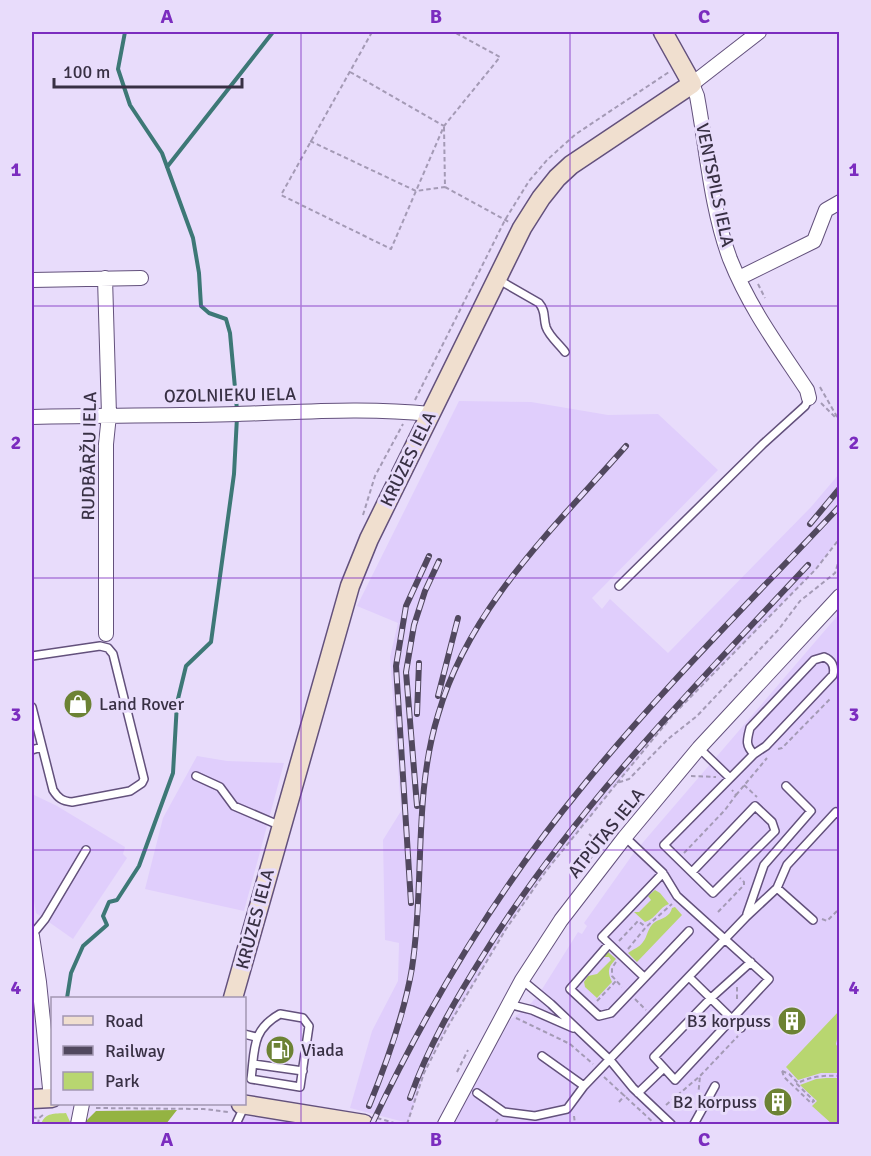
<svg xmlns="http://www.w3.org/2000/svg" width="871" height="1156" font-family="Signika,sans-serif">
	<style>
		.built { fill: #e0cefc }
		.green { fill: #b8d670 }
		.forest { fill: #94b342 }
		.lines { fill: none; stroke-linecap: round; stroke-linejoin: round }
		.stream { stroke: #3d7876; stroke-width: 4 }
		.lane-casing { stroke: #63517c; stroke-width: 10 }
		.street-casing { stroke: #63517c; stroke-width: 16 }
		.secondary-casing { stroke: #63517c; stroke-width: 21 }
		.path { stroke: #a49ab5; stroke-width: 2; stroke-dasharray: 4.5 3; stroke-linecap: butt }
		.lane { stroke: #fff; stroke-width: 7 }
		.street { stroke: #fff; stroke-width: 14 }
		.secondary { stroke: #f0dfcf; stroke-width: 18 }
		.rail-casing { stroke: #51485e; stroke-width: 6 }
		.rail { stroke: #e8dcfb; stroke-width: 4; stroke-dasharray: 11; stroke-linecap: butt }
		.grid { fill: none; stroke: #7b2cbf; stroke-width: 1.5; stroke-opacity: 0.55 }
		.labels { text-anchor: middle; dominant-baseline: central; stroke-width: 6; stroke-linejoin: round; paint-order: stroke }
		.street-label { font-size: 18px; fill: #383044; stroke: #e8dcfb }
		.poi-label { font-size: 18px; fill: #383044; stroke: #e8dcfb; text-anchor: start }
		.neatline { fill: none; stroke: #7b2cbf; stroke-width: 2 }
		.grid-label { font-size: 20px; text-anchor: middle; font-weight: bold; fill: #7b2cbf }
	</style>
	<rect width="100%" height="100%" fill="#e8dcfb"/>
	<path class="built" d="M 459,401 L 531,402 L 608,415 L 658,414 L 718,470 L 592,598 L 602,609 L 610,599 L 668,653 L 811,507 L 839,474 L 839,538 L 816,569 L 672,716 L 546,871 L 506,929 L 447,1028 L 424,1073 L 408,1123 L 350,1108 L 372,1031 L 398,981 L 399,943 L 385,940 L 383,840 L 401,811 L 390,657 L 398,623 L 357,606 Z
		M 839,614 L 839,1124 L 453,1124 L 511,1019 L 526,1009 L 539,994 L 578,932 L 582,934 L 587,926 L 584,923 L 633,854 Z
		M 197,756 L 227,761 L 284,763 L 244,911 L 145,889 L 163,818 Z
		M 32,794 L 57,806 L 125,847 L 123,854 L 127,858 L 73,939 L 36,913 L 32,889 Z
		M 238,1115 L 295,1123 L 231,1124 Z"/>
	<path class="green" d="M 655,890 L 660,893 L 669,904 C 659,907 657,918 645,922 L 634,912 L 639,912 L 651,900 L 648,896 Z
		M 675,907 L 682,915 L 637,962 L 628,953 C 633,949 639,948 643,942 C 648,936 647,928 655,922 C 662,918 670,917 672,908 Z
		M 607,951 L 616,959 C 608,967 607,972 612,982 L 597,998 L 585,987 L 584,982 L 588,976 L 597,974 L 611,960 L 609,957 L 603,957 Z
		M 839,1011 L 839,1030 L 836,1044 L 839,1050 L 839,1073 L 821,1073 L 798,1080 L 786,1067 Z
		M 826,1078 L 839,1078 L 839,1124 L 832,1124 L 812,1106 L 817,1101 L 800,1085 L 816,1079 Z
		M 66,1113 L 71,1124 L 41,1124 C 46,1112 54,1114 66,1113 Z"/>
	<path class="forest" d="M 177,1110 L 166,1124 L 83,1124 L 84,1121 L 87,1120 L 96,1111 Z"/>
	<g class="lines">
		<path class="stream" d="M 125,32 L 118,69 L 130,105 L 162,153 L 193,238 L 199,273 L 201,306 L 209,313 L 226,319 L 230,333 L 237,410
			M 167,167 L 273,32
			M 67,998 L 71,973 L 83,946 L 107,925 L 103,916 L 109,902 L 117,900 L 139,866 L 173,773 L 177,703 L 186,666 L 211,642 L 234,474 L 237,417"/>
		<g class="lane-casing">
			<path id="lane" d="M 499,280 L 539,303 C 546,311 543,317 546,327 C 549,336 559,344 565,352
				M 619,586 L 763,444 L 805,406 L 809,398
				M 32,656 L 100,646 L 108,648 L 113,654 L 144,779 L 142,783 L 130,791 L 72,802 C 62,801 58,798 53,790 L 32,707
				M 699,748 L 730,778
				M 32,750 L 41,747
				M 196,776 L 220,787 L 234,806 L 281,826
				M 625,837 L 663,873 L 677,896 L 769,979 L 675,1080 L 654,1057 L 711,998 L 751,962
				M 692,872 L 755,806 L 772,822 L 775,831 L 713,893 L 664,845 L 754,754 L 766,746 L 833,675 C 835,667 832,660 824,657 L 814,660 L 750,728 C 747,740 745,745 754,754
				M 777,888 L 813,920
				M 747,914 L 764,865 L 811,811 L 786,786
				M 32,930 L 36,930 L 45,919 L 86,850
				M 609,944 L 570,989 L 599,1016 L 611,1013 L 689,931
				M 644,977 L 602,937 L 663,873
				M 689,977 L 741,1028
				M 522,980 L 551,1004 L 610,1060 L 633,1088 L 671,1124
				M 508,1004 L 532,1010 L 573,1028
				M 280,1014 L 303,1018 L 309,1026 L 300,1087 L 251,1079 C 255,1050 251,1030 280,1014 Z
				M 244,1034 L 256,1037
				M 542,1056 L 584,1086
				M 253,1064 L 303,1071
				M 477,1093 L 504,1112 L 535,1116 L 567,1109 L 584,1086 L 746,917 L 777,888 L 787,865 L 836,812 L 840,815
				M 638,1093 L 664,1068
				M 236,1124 L 244,1107
				M 694,1124 L 715,1086"/>
		</g>
		<g class="street-casing">
			<path id="street" d="M 759,32 L 692,84 L 697,96 C 707,150 711,208 730,259 C 750,309 778,346 807,390 L 809,398
				M 105,278 L 109,415 L 106,444 L 106,634
				M 739,278 L 814,241 L 826,210 L 840,202
				M 32,280 L 141,278
				M 32,417 C 100,415 169,416 238,414 C 302,412 367,407 430,414
				M 32,936 L 39,982 L 51,1098
				M 78,1124 L 82,1104
				M 445,1124 L 522,980 L 561,920 L 625,837 L 699,748 L 840,596"/>
		</g>
		<g class="secondary-casing">
			<path id="secondary" d="M 233,998 L 350,586 L 369,539 L 522,228 L 541,198 L 557,178 L 571,165 L 692,84 L 663,32
				M 32,1099 L 52,1098
				M 241,1104 L 364,1124"/>
		</g>
		<path class="path" d="M 372,32 L 281,195 L 391,249 L 444,126 L 500,57 L 454,32
			M 350,72 L 444,126
			M 444,127 L 445,187 L 509,222
			M 310,141 L 416,191 L 445,187
			M 758,284 L 765,298
			M 820,387 L 840,422
			M 415,400 L 505,220 L 529,181 L 547,160 L 576,134 L 669,72
			M 821,403 L 836,418
			M 363,515 L 375,476 L 403,424
			M 778,749 L 782,748 L 831,698
			M 691,776 L 716,777
			M 617,783 L 672,716 L 816,569 L 840,538
			M 744,785 L 757,797
			M 736,795 L 767,758
			M 589,834 L 601,844
			M 684,853 L 725,810 L 736,795 L 732,790
			M 585,866 L 601,844
			M 718,912 L 744,885 L 744,882 L 740,878
			M 822,919 L 827,921 L 840,908
			M 619,941 L 638,921 L 646,927
			M 628,949 L 646,927 L 672,904
			M 616,962 L 612,968 L 612,976 L 622,987
			M 635,999 L 646,1010
			M 737,999 L 737,987
			M 597,1001 L 616,981
			M 516,1018 L 570,1044 L 593,1064
			M 782,1071 L 784,1077 L 811,1103 L 814,1101 L 797,1084 L 798,1083
			M 782,1071 L 789,1074 L 798,1083 C 812,1076 825,1075 840,1076
			M 457,1072 L 468,1050
			M 604,1077 L 655,1124
			M 698,1097 L 700,1076
			M 619,1102 L 625,1095
			M 666,1105 L 700,1076 L 738,1036
			M 96,1108 L 204,1109 L 228,1112
			M 574,1116 L 575,1124
			M 32,1117 L 39,1118 L 43,1115
			M 377,1118 L 398,1124
			M 498,1119 L 496,1122 L 499,1124
			M 38,1124 L 39,1118
			M 407,1124 L 424,1073 L 447,1028 L 506,929 L 546,871 L 617,783 L 629,779 L 668,739 L 697,716 L 779,629 L 800,601 L 835,573 L 840,557
			M 420,1124 L 431,1123"/>
		<use href="#lane" class="lane"/>
		<use href="#street" class="street"/>
		<use href="#secondary" class="secondary"/>
		<g class="rail-casing">
			<path id="rail" d="M 810,524 L 840,488
				M 438,696 L 458,618
				M 417,714 L 419,663
				M 417,806 L 406,672 L 414,625 L 425,591 L 439,561
				M 411,903 L 396,666 L 406,606 L 429,556
				M 410,1098 C 428,1047 455,1000 484,954 C 574,809 693,688 808,565
				M 369,1106 C 387,1062 404,1015 412,968 C 425,884 413,796 438,715 C 469,607 554,528 626,446
				M 372,1124 C 429,1004 497,890 582,787 C 662,688 753,599 840,506"/>
		</g>
		<use href="#rail" class="rail"/>
	</g>
	<path class="grid" d="M 301,32 L 301,1124M 570,32 L 570,1124M 32,306 L 840,306M 32,578 L 840,578M 32,850 L 840,850"/>
	<defs>
		<g id="shop-disc" transform="scale(1.5)"><circle r="9.5" fill="#6c8234" stroke="#e8dcfb"/><path d="M-5-2.5h2.3a2.7 3.5 0 0 1 5.4 0H5L5.5 6h-11ZM-1.5-2.5h3a1.5 2.3 0 0 0-3 0Z" fill="#fff"/></g>
		<g id="building-disc" transform="scale(1.5)"><circle r="9.5" fill="#6c8234" stroke="#e8dcfb"/><path d="M-4-6H4V6H1V3H-1V6H-4ZM-2.5-4.3h1.7v1.8h-1.7ZM.8-4.3h1.7v1.8H.8ZM-2.5-1h1.7V.8h-1.7ZM.8-1h1.7V.8H.8Z" fill="#fff"/></g>
		<g id="fuel-disc" transform="scale(1.5)"><circle r="9.5" fill="#6c8234" stroke="#e8dcfb"/><path d="M-5.5-6h7V0h2V4h1.3V-2.5L3-4.5l.8-.8L6-3V5H2.5V1h-1V6h-7ZM-4.2-4.7v3.2H.2V-4.7Z" fill="#fff"/></g>
	</defs>
	<g fill-rule="evenodd">
		<use href="#shop-disc" x="78" y="704"/>
		<use href="#building-disc" x="792" y="1021"/>
		<use href="#fuel-disc" x="280" y="1050"/>
		<use href="#building-disc" x="778" y="1102"/>
	</g>
	<g class="labels">
		<g class="street-label">
			<text transform="translate(715 185) rotate(78)">VENTSPILS IELA</text>
			<text transform="translate(230 395) rotate(-1)">OZOLNIEKU IELA</text>
			<text transform="translate(89 456) rotate(-89)">RUDBĀRŽU IELA</text>
			<text transform="translate(408 459) rotate(-64)">KRŪZES IELA</text>
			<text transform="translate(606 833) rotate(-51)">ATPŪTAS IELA</text>
			<text transform="translate(255 919) rotate(-75)">KRŪZES IELA</text>
		</g>
		<g class="poi-label">
			<text x="99" y="704">Land Rover</text>
			<text x="771" y="1021" text-anchor="end">B3 korpuss</text>
			<text x="301" y="1050">Viada</text>
			<text x="757" y="1102" text-anchor="end">B2 korpuss</text>
		</g>
	</g>
	<rect width="871" height="1156" fill="none" stroke="#e8dcfb" stroke-width="66"/>
	<rect x="51" y="997" width="195" height="108" fill="#e8dcfb" stroke="#a297b2" stroke-width="1.5"/>
	<rect x="63" y="1016" width="30" height="9" fill="#f0dfcf" stroke="#a297b2" stroke-width="1.5"/>
	<text x="105" y="1027" font-size="18" fill="#383044">Road</text>
	<rect x="63" y="1046" width="30" height="9" fill="#51485e" stroke="#a297b2" stroke-width="1.5"/>
	<text x="105" y="1057" font-size="18" fill="#383044">Railway</text>
	<rect x="63" y="1072" width="30" height="18" fill="#b8d670" stroke="#a297b2" stroke-width="1.5"/>
	<text x="105" y="1087" font-size="18" fill="#383044">Park</text>
	<path d="M54 78v9h188v-9" fill="none" stroke="#383044" stroke-width="3"/>
	<text x="63" y="78" font-size="18" fill="#383044" stroke="#e8dcfb" stroke-width="4.5" paint-order="stroke">100 m</text>
	<rect x="33" y="33" width="805" height="1090" class="neatline"/>
	<g class="grid-label">
		<text x="167" y="23">A</text>
		<text x="436" y="23">B</text>
		<text x="704" y="23">C</text>
		<text x="16" y="176">1</text>
		<text x="854" y="176">1</text>
		<text x="16" y="449">2</text>
		<text x="854" y="449">2</text>
		<text x="16" y="721">3</text>
		<text x="854" y="721">3</text>
		<text x="16" y="994">4</text>
		<text x="854" y="994">4</text>
		<text x="167" y="1146">A</text>
		<text x="436" y="1146">B</text>
		<text x="704" y="1146">C</text>
	</g>
</svg>
